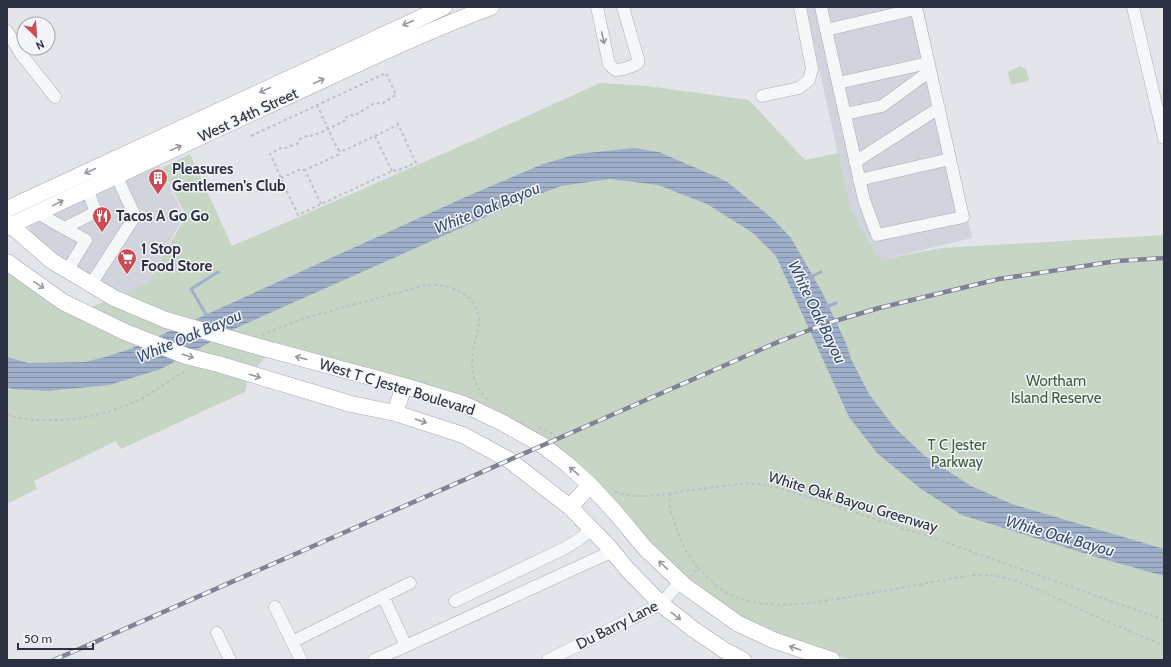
<svg xmlns="http://www.w3.org/2000/svg" width="1171" height="667" font-family="Cabin,sans-serif">
	<style>
		.built { fill: #d1d4dd }
		.park { fill: #c7d5c4 }
		.water { fill: url(#water-rules) }
		.lines { fill: none; stroke-linecap: round; stroke-linejoin: round }
		.stream { stroke: #9fafca; stroke-width: 3 }
		.minor-casing { stroke: #a8abb5; stroke-width: 13 }
		.major-casing { stroke: #a3a8b6; stroke-width: 17 }
		.path { stroke: #bdc0c6; stroke-width: 2; stroke-dasharray: 3 3; stroke-linecap: butt }
		.minor { stroke: #f6f7f9; stroke-width: 12 }
		.major { stroke: #fff; stroke-width: 16 }
		.rail-casing { stroke: #7d8394; stroke-width: 4.5 }
		.rail { stroke: #f3f5f8; stroke-width: 3; stroke-dasharray: 9; stroke-linecap: butt }
		.major-bridge-casing { stroke: #a3a8b6; stroke-width: 17; stroke-linecap: butt }
		.major-bridge { stroke: #fff; stroke-width: 16 }
		.oneway { stroke: #9598a1 }
		.oneway2 { stroke: #90949e }
		.labels { text-anchor: middle; dominant-baseline: central; stroke-width: 3; stroke-linejoin: round; paint-order: stroke }
		.street-label { font-size: 15px; fill: #2b3143; stroke: #f3f5f8 }
		.poi-label { font-size: 15px; font-weight: bold; fill: #2b3143; stroke: #f3f5f8; text-anchor: start }
		.park-label { font-size: 15px; fill: #3c5e39; stroke: #f3f5f8 }
		.water-label { font-size: 16px; font-style: italic; fill: #364b76; stroke: #f3f5f8 }
	</style>
	<defs>
		<pattern id="water-rules" width="6" height="5" patternUnits="userSpaceOnUse"><rect width="6" height="5" fill="#9fafca"/><path d="M0 2.5h6" fill="none" stroke="#828fa6"/></pattern>
	</defs>
	<rect width="100%" height="100%" fill="#e3e5eb"/>
	<path class="built" d="M 805,7 L 923,7 L 972,238 L 885,259 L 880,259 L 877,256 L 850,207 Z
		M 159,164 L 184,216 L 147,283 L 119,295 L 67,264 L 30,234 L 30,226 L 32,223 Z"/>
	<path class="park" d="M 1020,66 L 1026,69 L 1029,79 L 1028,81 L 1011,85 L 1008,72 Z
		M 600,83 L 647,86 L 749,100 L 805,160 L 838,153 L 850,207 L 877,256 L 880,259 L 885,259 L 941,248 L 1164,235 L 1164,660 L 851,660 L 796,643 L 746,621 L 671,566 L 594,481 L 442,390 L 279,343 L 245,379 L 247,382 L 245,392 L 121,449 L 116,441 L 34,481 L 37,489 L 7,504 L 7,269 L 75,314 L 147,283 L 186,216 L 162,168 L 190,154 L 232,246 L 472,141 Z"/>
	<path class="water" d="M 634,148 L 659,152 L 726,181 L 773,219 L 791,238 L 822,292 L 846,343 L 851,359 L 869,394 L 894,427 L 925,456 L 971,486 L 1012,504 L 1164,549 L 1164,576 L 1093,556 L 962,515 L 921,489 L 877,453 L 849,417 L 776,256 L 753,233 L 707,204 L 658,185 L 610,179 L 561,186 L 526,199 L 234,329 L 161,369 L 109,385 L 47,391 L 12,389 L 7,387 L 7,357 L 28,363 L 85,362 L 105,357 L 130,349 L 470,195 L 543,164 L 577,154 Z"/>
	<g class="lines">
		<path class="stream" d="M 810,277 L 821,272
			M 826,307 L 836,303
			M 207,316 L 191,289 L 218,272"/>
		<g class="minor-casing">
			<path id="minor" d="M 597,7 L 609,64 C 611,66 613,69 616,70 C 621,70 634,66 638,63 L 638,59 L 623,7
				M 821,7 L 864,200 L 877,235 L 963,217 L 916,7
				M 1133,7 L 1164,138
				M 826,30 L 916,9
				M 7,31 L 21,54 L 55,97
				M 838,83 L 928,63
				M 762,96 L 799,88 L 809,80 L 812,69 L 800,7
				M 845,114 L 882,106 L 930,71
				M 855,162 L 939,108
				M 859,180 L 950,159
				M 38,213 L 64,228 L 96,212 L 87,189
				M 64,228 L 86,240 L 72,263 L 69,271
				M 92,284 L 95,278 L 135,216 L 116,175
				M 383,596 L 406,646
				M 455,601 L 563,549 L 578,540 L 592,529
				M 275,607 L 301,660
				M 217,633 L 230,660
				M 292,642 L 410,583
				M 374,660 L 406,646 L 613,551
				M 548,660 L 661,604 L 680,582"/>
		</g>
		<g class="major-casing">
			<path id="major" d="M 7,209 L 444,7
				M 7,222 L 52,261 L 114,298 L 166,320
				M 7,227 C 100,183 193,140 286,97 C 354,66 421,33 491,7
				M 7,262 L 63,302 L 125,332
				M 256,346 L 404,386 L 463,404 L 503,423 L 542,445 L 567,464 L 590,485 L 615,512 L 645,548 L 685,586 L 737,623 L 773,640 L 832,660
				M 218,364 L 351,404 L 395,413 L 463,435 L 509,460 L 570,507 L 608,546 L 627,569 L 661,604 L 693,629 L 724,650 L 743,660
				M 395,413 L 404,386
				M 570,507 L 590,485"/>
		</g>
		<path class="path" d="M 317,105 L 337,148 L 340,151 L 345,150 L 398,125
			M 251,136 L 386,73 L 396,95 L 383,103 L 380,104 L 377,103 L 373,104 L 354,116 L 351,115 L 345,118 L 346,120 L 324,131 L 311,136 L 309,135 L 300,139 L 298,143 L 286,148 L 283,147 L 270,154 L 298,215 L 392,171 L 394,170 L 396,171 L 416,163 L 397,122
			M 375,136 L 392,171
			M 281,178 L 301,169 L 305,170
			M 321,204 L 305,170 L 340,154 L 340,151
			M 262,335 L 301,319 L 415,288 C 419,287 423,285 427,285 C 449,283 479,295 479,321 C 479,329 476,337 474,345 C 470,366 472,386 489,401
			M 7,415 C 49,427 106,418 144,397 C 159,389 172,378 188,370
			M 539,427 L 551,433 L 556,439
			M 615,492 L 633,496 L 649,496 L 747,483 L 758,484 L 784,489 L 942,541 L 1164,620
			M 670,493 L 670,509 L 679,536 L 686,551 L 698,568 L 692,576
			M 698,568 C 708,577 718,589 731,595 C 770,612 813,603 854,596 C 894,590 933,581 974,575 C 1011,573 1044,593 1077,608 C 1106,621 1135,633 1164,646"/>
		<use href="#minor" class="minor"/>
		<use href="#major" class="major"/>
		<g class="rail-casing">
			<path id="rail" d="M 54,660 L 573,432 L 778,342 L 828,323 L 879,308 L 999,279 L 1117,261 L 1164,258"/>
		</g>
		<use href="#rail" class="rail"/>
		<g class="major-bridge-casing">
			<path id="major-bridge" d="M 166,320 L 256,346
				M 125,332 L 186,356 L 218,364"/>
		</g>
		<use href="#major-bridge" class="major-bridge"/>
	</g>
	<defs><path id="oneway-shaft" d="M-6 0H5M1.5-3L5.5 0L1.5 3" fill="none" stroke-width="1.6" stroke-linecap="round" stroke-linejoin="round"/></defs>
	<g class="oneway">
		<use href="#oneway-shaft" transform="translate(408 23) rotate(156)"/>
		<use href="#oneway-shaft" transform="translate(319 81) rotate(-25)"/>
		<use href="#oneway-shaft" transform="translate(265 90) rotate(155)"/>
		<use href="#oneway-shaft" transform="translate(176 148) rotate(-25)"/>
		<use href="#oneway-shaft" transform="translate(90 171) rotate(155)"/>
		<use href="#oneway-shaft" transform="translate(58 203) rotate(-26)"/>
		<use href="#oneway-shaft" transform="translate(39 285) rotate(34)"/>
		<use href="#oneway-shaft" transform="translate(188 356) rotate(17)"/>
		<use href="#oneway-shaft" transform="translate(301 358) rotate(-165)"/>
		<use href="#oneway-shaft" transform="translate(255 376) rotate(17)"/>
		<use href="#oneway-shaft" transform="translate(421 421) rotate(19)"/>
		<use href="#oneway-shaft" transform="translate(574 471) rotate(-139)"/>
		<use href="#oneway-shaft" transform="translate(663 565) rotate(-136)"/>
		<use href="#oneway-shaft" transform="translate(676 616) rotate(38)"/>
		<use href="#oneway-shaft" transform="translate(795 648) rotate(-161)"/>
	</g>
	<use class="oneway2" href="#oneway-shaft" transform="translate(603 38) rotate(78)"/>
	<defs>
		<g id="building-pin" transform="scale(1)"><path d="M0 17L-7.5 6A9.5 9.5 0 1 1 7.5 6Z" fill="#cc4c51" stroke="#f3f5f8"/><path d="M-4-6H4V6H1V3H-1V6H-4ZM-2.5-4.3h1.7v1.8h-1.7ZM.8-4.3h1.7v1.8H.8ZM-2.5-1h1.7V.8h-1.7ZM.8-1h1.7V.8H.8Z" fill="#fff"/></g>
		<g id="restaurant-pin" transform="scale(1)"><path d="M0 17L-7.5 6A9.5 9.5 0 1 1 7.5 6Z" fill="#cc4c51" stroke="#f3f5f8"/><path d="M-5-6h1v4h1v-4h1v4h1v-4h1v5L-1.5 .5V6h-2V.5L-5-1ZM5-6V6H3V1.5H1.5Q1.5-4 5-6Z" fill="#fff"/></g>
		<g id="supermarket-pin" transform="scale(1)"><path d="M0 17L-7.5 6A9.5 9.5 0 1 1 7.5 6Z" fill="#cc4c51" stroke="#f3f5f8"/><path d="M-6-5.5h2.5l.6 2H6L4.5 2H-2.5L-4.4-4H-6ZM-1.5 3.2a1.3 1.3 0 1 0 .1 0ZM3 3.2a1.3 1.3 0 1 0 .1 0Z" fill="#fff"/></g>
	</defs>
	<g fill-rule="evenodd">
		<use href="#building-pin" x="158" y="178"/>
		<use href="#restaurant-pin" x="102" y="216"/>
		<use href="#supermarket-pin" x="127" y="258"/>
	</g>
	<g class="labels">
		<g class="street-label">
			<text transform="translate(248 115) rotate(-25)">West 34th Street</text>
			<text transform="translate(397 387) rotate(17)">West T C Jester Boulevard</text>
			<text transform="translate(853 502) rotate(17)">White Oak Bayou Greenway</text>
			<text transform="translate(617 625) rotate(-27)">Du Barry Lane</text>
		</g>
		<g class="poi-label">
			<text x="172" y="169">Pleasures<tspan x="172" dy="17">Gentlemen's Club</tspan></text>
			<text x="116" y="216">Tacos A Go Go</text>
			<text x="141" y="249">1 Stop<tspan x="141" dy="17">Food Store</tspan></text>
		</g>
		<g class="park-label">
			<text x="1056" y="381">Wortham<tspan x="1056" dy="17">Island Reserve</tspan></text>
			<text x="957" y="445">T C Jester<tspan x="957" dy="17">Parkway</tspan></text>
		</g>
		<g class="water-label">
			<text transform="translate(487 208) rotate(-22)">White Oak Bayou</text>
			<text transform="translate(817 312) rotate(64)">White Oak Bayou</text>
			<text transform="translate(189 336) rotate(-23)">White Oak Bayou</text>
			<text transform="translate(1060 536) rotate(16)">White Oak Bayou</text>
		</g>
	</g>
	<rect width="1171" height="667" fill="none" stroke="#2b3143" stroke-width="16"/>
	<g transform="translate(36 36) rotate(155)"><circle r="19" fill="#f3f5f8" stroke="#a3a7b0"/>
	<path d="M0-3L7 15L0 10L-7 15Z" fill="#cc4c51"/>
	<text y="-6" font-size="11" font-weight="bold" text-anchor="middle" fill="#2b3143">N</text>
	</g>
	<path d="M18 643v6h75v-6" fill="none" stroke="#2b3143" stroke-width="2"/>
	<text x="24" y="643" font-size="12" fill="#2b3143" stroke="#f3f5f8" stroke-width="3" paint-order="stroke">50 m</text>
</svg>
